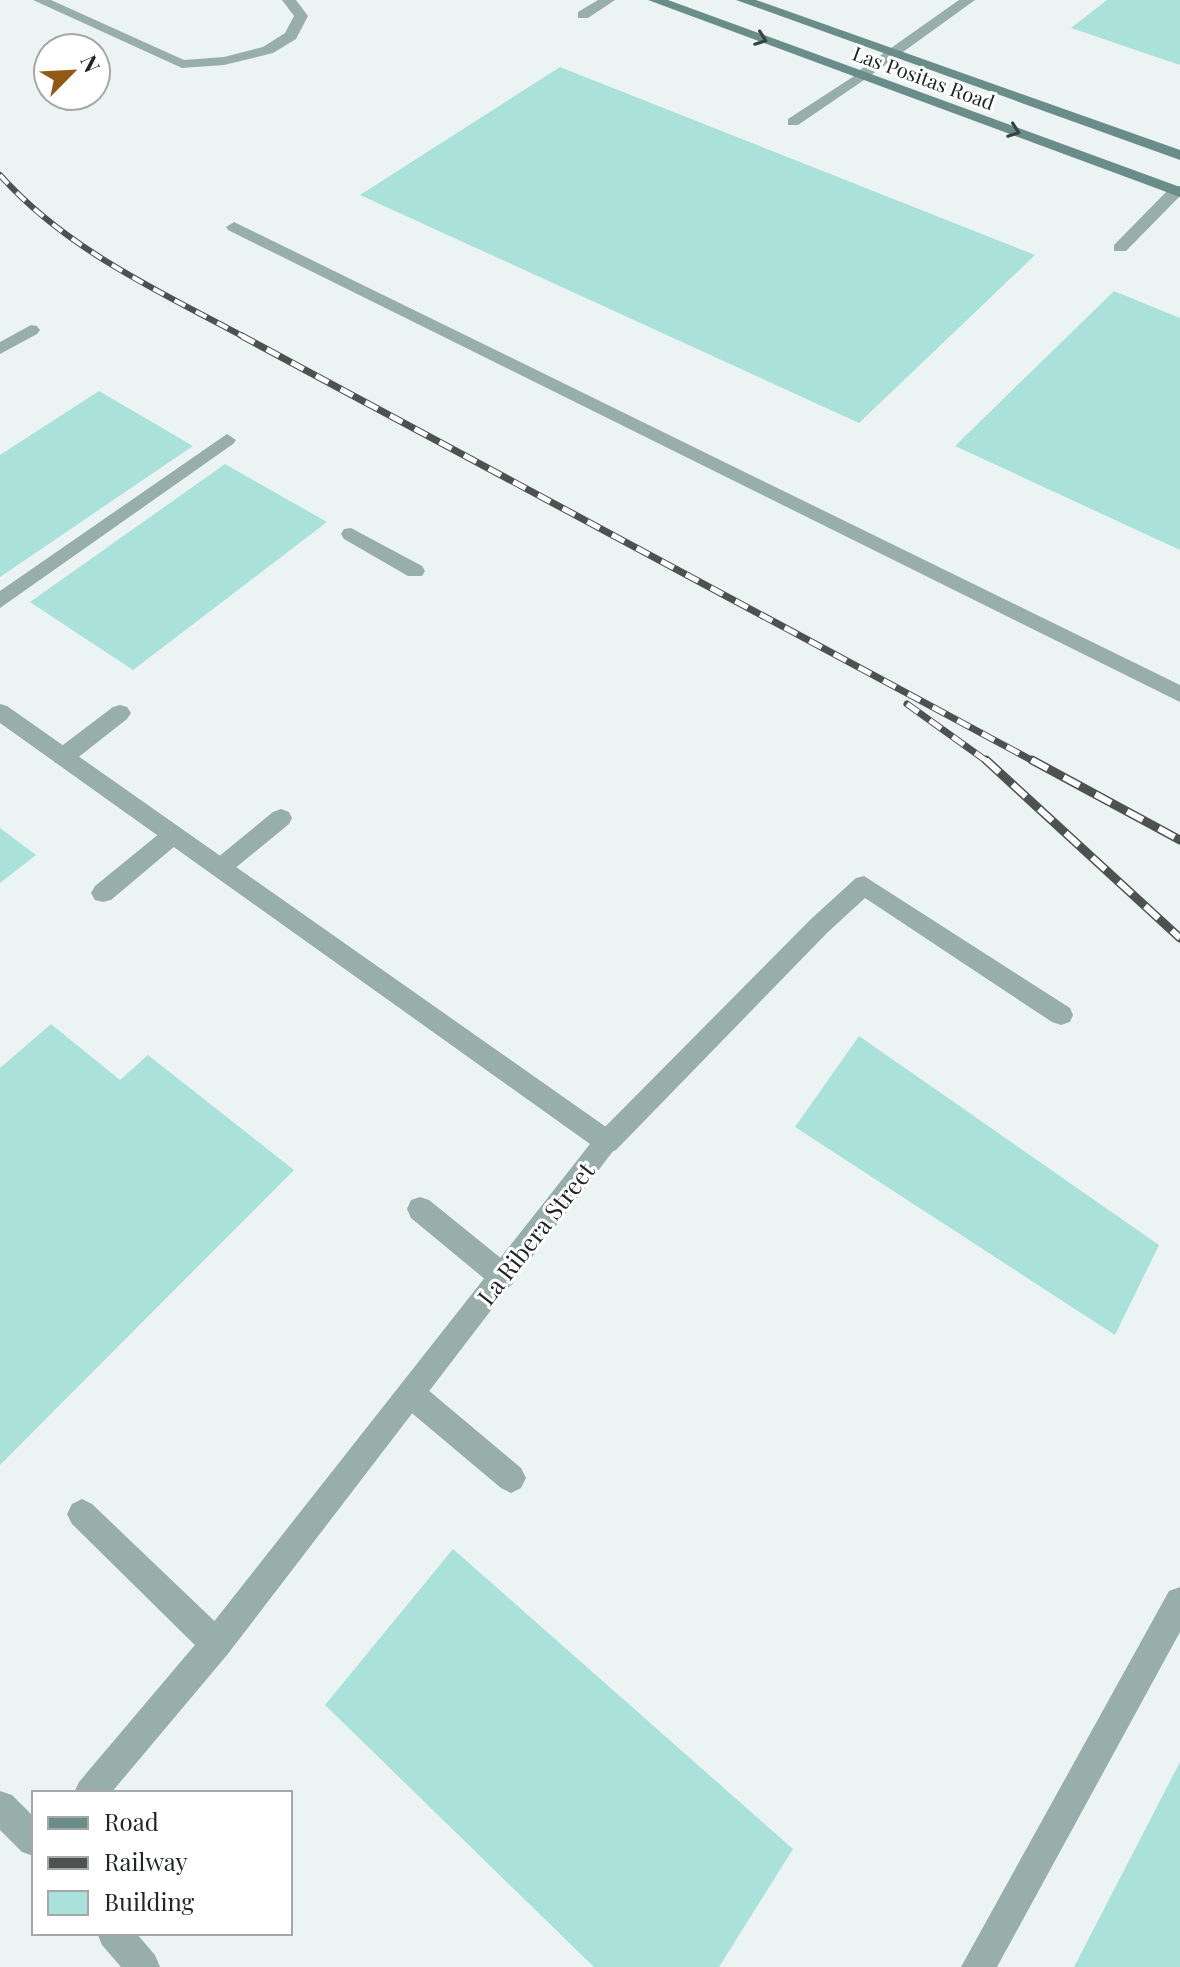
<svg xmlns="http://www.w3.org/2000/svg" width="1180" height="1967" font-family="'Playfair Display',serif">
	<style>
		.building { fill: #aae2db }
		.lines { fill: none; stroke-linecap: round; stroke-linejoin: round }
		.service { fill: #97aeab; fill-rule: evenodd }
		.minor { fill: #97aeab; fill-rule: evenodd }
		.secondary { fill: #6b8d89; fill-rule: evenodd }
		.rail-far2-casing { stroke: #4d5251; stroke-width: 6 }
		.rail-far1-casing { stroke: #4d5251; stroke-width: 7 }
		.rail-casing { stroke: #4d5251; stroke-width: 9 }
		.rail-far2 { stroke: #fff; stroke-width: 4; stroke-dasharray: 12; stroke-linecap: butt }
		.rail-far1 { stroke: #fff; stroke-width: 5; stroke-dasharray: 14; stroke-linecap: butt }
		.rail { stroke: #fff; stroke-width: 6; stroke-dasharray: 18; stroke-linecap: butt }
		.oneway { stroke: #374442 }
		.labels { text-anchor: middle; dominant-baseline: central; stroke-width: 6; stroke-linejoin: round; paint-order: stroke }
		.far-street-label { font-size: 20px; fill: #212524; stroke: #fff }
		.street-label { font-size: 24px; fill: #212524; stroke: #fff }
	</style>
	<rect width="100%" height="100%" fill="#ebf4f3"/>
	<path class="building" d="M 1107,0 L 1180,0 L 1180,65 L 1071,28 Z
		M 560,67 L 1035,255 L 859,423 L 360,195 Z
		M 1114,291 L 1180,318 L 1180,550 L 955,446 Z
		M 99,391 L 193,446 L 0,577 L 0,455 Z
		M 225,464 L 327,522 L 133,670 L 30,602 Z
		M 0,828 L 36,855 L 0,883 Z
		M 51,1024 L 120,1080 L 148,1055 L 294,1170 L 0,1465 L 0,1068 Z
		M 859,1036 L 1159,1245 L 1115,1335 L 795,1127 Z
		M 453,1549 L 793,1849 L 719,1967 L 594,1967 L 325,1705 Z
		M 1180,1762 L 1180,1967 L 1074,1967 Z"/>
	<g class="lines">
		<path class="service" d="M 33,0 L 51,0 L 184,60 L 224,57 L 263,47 L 285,33 L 294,16 L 282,0 L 296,0 L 308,16 L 296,39 L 273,53 L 224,65 L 182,68 Z
			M 598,0 L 615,0 L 588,18 L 578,18 L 578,12 Z
			M 862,71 L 867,72 L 867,78 L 798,125 L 788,125 L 788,119 Z
			M 1180,186 L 1180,196 L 1126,251 L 1114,251 L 1114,245 L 1171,187 Z
			M 234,222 L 1180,685 L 1180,702 L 228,230 L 226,227 Z
			M 31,325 L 37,326 L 40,330 L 37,334 L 0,354 L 0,342 Z
			M 227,434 L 236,440 L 233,444 L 0,608 L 0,591 Z
			M 351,528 L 422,566 L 425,571 L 422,576 L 408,576 L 344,539 L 341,534 L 344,529 Z
			M 120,705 L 127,707 L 131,713 L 127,719 L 71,763 L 55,763 L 52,757 L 55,751 L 113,707 Z
			M 281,809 L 289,812 L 292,818 L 289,824 L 228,874 L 220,877 L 212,874 L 209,868 L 212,862 L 273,812 Z
			M 173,826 L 181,829 L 184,835 L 181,841 L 111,900 L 103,902 L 95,900 L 91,893 L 95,886 L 165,829 Z
			M 864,876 L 1070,1008 L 1073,1015 L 1070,1022 L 1061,1025 L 1052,1022 L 865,898 L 827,933 L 616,1150 L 607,1154 L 598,1150 L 594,1142 L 598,1134 L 811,919 L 856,878 Z
			M 420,1197 L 429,1200 L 512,1267 L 516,1276 L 512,1285 L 502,1289 L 492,1285 L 411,1218 L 407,1209 L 411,1200 Z
			M 411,1380 L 421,1384 L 521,1468 L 526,1478 L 521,1488 L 511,1493 L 501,1488 L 401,1404 L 397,1394 L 401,1384 Z
			M 82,1499 L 92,1504 L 227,1633 L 231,1644 L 227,1655 L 216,1659 L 205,1655 L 72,1524 L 67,1514 L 72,1504 Z
			M 1180,1587 L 1180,1632 L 997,1967 L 961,1967 L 1169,1591 Z"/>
		<path class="minor" d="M 959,0 L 975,0 L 867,78 L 857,78 L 857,72 Z
			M 0,704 L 7,706 L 616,1134 L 620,1142 L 227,1655 L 111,1793 L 74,1793 L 79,1782 L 205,1633 L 590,1144 L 0,723 Z
			M 0,1791 L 12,1795 L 34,1817 L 34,1856 L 22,1852 L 0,1830 Z
			M 97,1933 L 136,1933 L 155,1955 L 160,1967 L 121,1967 L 102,1945 Z"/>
		<path class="secondary" d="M 648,0 L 668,0 L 1180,187 L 1180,197 Z
			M 736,0 L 756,0 L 1180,150 L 1180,160 Z"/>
		<g class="rail-far2-casing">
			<path id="rail-far2" d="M 0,175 C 67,250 159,291 246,338"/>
		</g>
		<g class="rail-far1-casing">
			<path id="rail-far1" d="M 242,336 L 1035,762
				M 907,704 L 988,762"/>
		</g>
		<g class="rail-casing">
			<path id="rail" d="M 986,760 L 1180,938
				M 1032,760 L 1180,840"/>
		</g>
		<use href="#rail-far2" class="rail-far2"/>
		<use href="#rail-far1" class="rail-far1"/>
		<use href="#rail" class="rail"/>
	</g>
	<defs><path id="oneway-chevron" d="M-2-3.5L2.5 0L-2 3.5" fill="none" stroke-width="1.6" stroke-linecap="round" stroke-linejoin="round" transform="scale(2)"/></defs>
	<g class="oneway">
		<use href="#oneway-chevron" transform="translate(761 39) rotate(20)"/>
		<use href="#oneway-chevron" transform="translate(1014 131) rotate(20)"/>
	</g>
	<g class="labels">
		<g class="far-street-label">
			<text transform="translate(924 77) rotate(20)">Las Positas Road</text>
		</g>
		<g class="street-label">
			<text transform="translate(535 1233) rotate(-52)">La Ribera Street</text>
		</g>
	</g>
	<rect x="32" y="1791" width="260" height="144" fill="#ffffff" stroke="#a6a8a7" stroke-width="2"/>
	<rect x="48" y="1817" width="40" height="12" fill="#6b8d89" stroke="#a6a8a7" stroke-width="2"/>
	<text x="104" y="1831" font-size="24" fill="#212524">Road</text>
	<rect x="48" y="1857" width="40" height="12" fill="#4d5251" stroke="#a6a8a7" stroke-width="2"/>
	<text x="104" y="1871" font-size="24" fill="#212524">Railway</text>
	<rect x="48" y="1891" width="40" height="24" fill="#aae2db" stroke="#a6a8a7" stroke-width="2"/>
	<text x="104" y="1911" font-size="24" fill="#212524">Building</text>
	<g transform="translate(72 72) rotate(66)"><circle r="38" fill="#ffffff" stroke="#a6a8a7" stroke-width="2"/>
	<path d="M0-6L14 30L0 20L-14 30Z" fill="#925816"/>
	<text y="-12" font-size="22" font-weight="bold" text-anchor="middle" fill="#212524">N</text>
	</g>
</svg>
